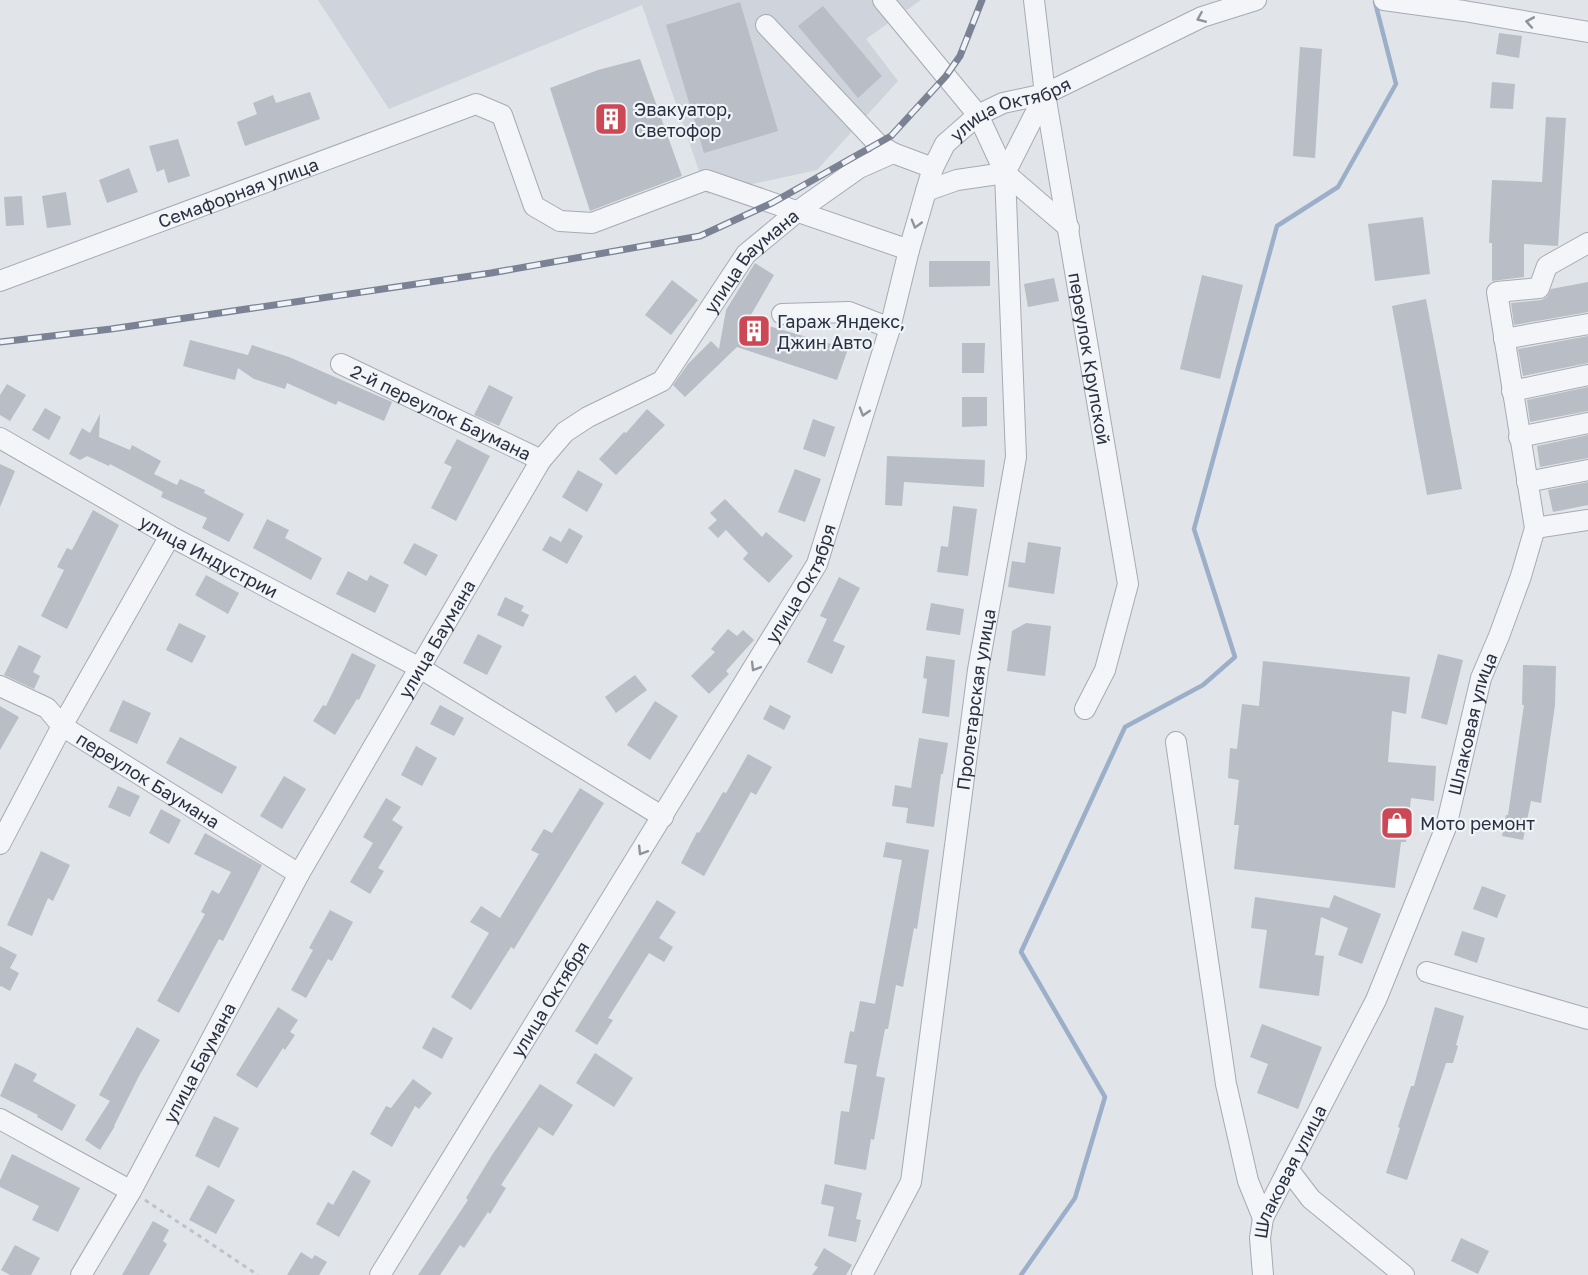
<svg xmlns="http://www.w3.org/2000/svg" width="1588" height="1275" font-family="'Golos Text',sans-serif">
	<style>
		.built { fill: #cfd3db }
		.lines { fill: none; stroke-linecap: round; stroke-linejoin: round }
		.stream { stroke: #9cafc9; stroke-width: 4.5 }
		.building { fill: #b8bdc6 }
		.minor-casing { stroke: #a6abb3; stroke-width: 22 }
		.path { stroke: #bfc2c8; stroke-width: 3; stroke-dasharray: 4.5 4.5; stroke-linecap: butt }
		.minor { stroke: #f4f5f8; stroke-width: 20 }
		.rail-casing { stroke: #7a8293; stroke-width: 7 }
		.rail { stroke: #f0f3f7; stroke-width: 4.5; stroke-dasharray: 14; stroke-linecap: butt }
		.oneway { stroke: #8e939c }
		.labels { text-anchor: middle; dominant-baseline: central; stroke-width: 4.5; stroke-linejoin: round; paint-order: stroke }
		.poi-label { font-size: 18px; fill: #293141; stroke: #f0f3f7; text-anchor: start }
		.street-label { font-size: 18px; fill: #293141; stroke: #f0f3f7 }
	</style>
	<rect width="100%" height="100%" fill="#e1e4e9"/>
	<path class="built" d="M 318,0 L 921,0 L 866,39 L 898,81 L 817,170 L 707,194 L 642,5 L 389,109 Z"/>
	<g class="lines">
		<path class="stream" d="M 1021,1275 L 1075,1198 L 1105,1097 L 1021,952 L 1125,727 L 1203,685 L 1235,657 L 1194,529 L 1277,226 L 1338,187 L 1396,84 L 1375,2"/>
	</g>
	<path class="building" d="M 740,2 L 778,131 L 704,153 L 666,25 Z
		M 823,6 L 882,76 L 858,98 L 798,26 Z
		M 1499,33 L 1522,36 L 1519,58 L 1496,54 Z
		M 1300,47 L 1322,49 L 1315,158 L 1293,156 Z
		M 640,59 L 682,176 L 590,211 L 550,88 L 598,70 Z
		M 1492,82 L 1515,84 L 1513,109 L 1490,108 Z
		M 310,92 L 320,119 L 245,146 L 237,122 L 257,114 L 253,103 L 273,95 L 276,103 Z
		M 1546,117 L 1566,118 L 1558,246 L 1524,244 L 1524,277 L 1492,281 L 1492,243 L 1489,243 L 1492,180 L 1542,182 Z
		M 178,139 L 190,176 L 168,183 L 164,169 L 157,172 L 149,146 Z
		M 129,168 L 138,192 L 107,203 L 99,180 Z
		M 66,192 L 71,225 L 47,228 L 42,196 Z
		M 22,196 L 24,225 L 6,226 L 4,197 Z
		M 1423,217 L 1430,274 L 1375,281 L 1368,224 Z
		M 929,261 L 990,261 L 990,286 L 929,287 Z
		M 755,263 L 774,275 L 748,320 L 848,349 L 837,380 L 737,347 L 685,397 L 673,385 L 688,364 L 711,341 L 719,349 L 726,310 Z
		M 1202,275 L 1243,285 L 1220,379 L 1180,369 Z
		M 1054,278 L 1059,301 L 1028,307 L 1024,284 Z
		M 672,280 L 698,300 L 671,335 L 645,315 Z
		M 1588,282 L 1588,312 L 1514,325 L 1511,303 L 1541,300 L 1547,297 L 1551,289 Z
		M 1426,299 L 1462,489 L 1427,495 L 1392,306 Z
		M 1588,336 L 1588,363 L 1523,376 L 1518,349 Z
		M 190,340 L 248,355 L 252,345 L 289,357 L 392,402 L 384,421 L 338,401 L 336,405 L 287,383 L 285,389 L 254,379 L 238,368 L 235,380 L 183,366 Z
		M 962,343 L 985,343 L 984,373 L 962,373 Z
		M 7,384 L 26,395 L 10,421 L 0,415 L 0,395 Z
		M 489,385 L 513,397 L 499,426 L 474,415 Z
		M 1588,387 L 1588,411 L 1530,422 L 1527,400 Z
		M 962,397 L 987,397 L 987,426 L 962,427 Z
		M 45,408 L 61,417 L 49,440 L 32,430 Z
		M 647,409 L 665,425 L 616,475 L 599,459 L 624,432 L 626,433 Z
		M 100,414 L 99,437 L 130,450 L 132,445 L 161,461 L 154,474 L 177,485 L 180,479 L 205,490 L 204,493 L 244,514 L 229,542 L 202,528 L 207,518 L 161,497 L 163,492 L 110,464 L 109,466 L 87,456 L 80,460 L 69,454 L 82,428 L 90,433 Z
		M 813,419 L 835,427 L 825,457 L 803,449 Z
		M 1588,435 L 1588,458 L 1540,467 L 1537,446 Z
		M 457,439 L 490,456 L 456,521 L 431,508 L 452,467 L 444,463 Z
		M 887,456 L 985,460 L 984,487 L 904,482 L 902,506 L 885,505 Z
		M 0,464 L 15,471 L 0,507 Z
		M 795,469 L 821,479 L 805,522 L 778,512 Z
		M 578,470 L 603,484 L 587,512 L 562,497 Z
		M 1588,482 L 1588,505 L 1553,512 L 1548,490 Z
		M 725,499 L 762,537 L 766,532 L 793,556 L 769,583 L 743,559 L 748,553 L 726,530 L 718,538 L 708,528 L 717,520 L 710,513 Z
		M 953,506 L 977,509 L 968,576 L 937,572 L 941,546 L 948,547 Z
		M 93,510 L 119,525 L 67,629 L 41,616 L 64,570 L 57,567 L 67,548 L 72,550 Z
		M 267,519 L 289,530 L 285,538 L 322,558 L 311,580 L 253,548 Z
		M 569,528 L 583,536 L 567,564 L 542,550 L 550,536 L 561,542 Z
		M 1028,542 L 1061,547 L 1054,594 L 1008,587 L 1012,561 L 1025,563 Z
		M 414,543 L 438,555 L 426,576 L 403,563 Z
		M 348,571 L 367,581 L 370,575 L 389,585 L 375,613 L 336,594 Z
		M 206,575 L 239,593 L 228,614 L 195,595 Z
		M 839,577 L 860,588 L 833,641 L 845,646 L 832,674 L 807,662 L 827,619 L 820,616 Z
		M 505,597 L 524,606 L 521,611 L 529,615 L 523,627 L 497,615 Z
		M 931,603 L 964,609 L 960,635 L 926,630 Z
		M 179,623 L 206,636 L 192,663 L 166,650 Z
		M 1026,623 L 1051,626 L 1045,676 L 1007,671 L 1012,631 Z
		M 728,629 L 737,636 L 743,630 L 754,640 L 726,671 L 729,674 L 709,694 L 691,676 L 715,652 L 711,649 Z
		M 478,634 L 502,646 L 487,675 L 463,663 Z
		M 19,645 L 41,656 L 33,672 L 40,676 L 34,689 L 4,675 Z
		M 352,653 L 376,665 L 359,700 L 357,699 L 335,735 L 313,721 L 323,705 L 326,706 Z
		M 1438,654 L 1463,660 L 1447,725 L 1421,718 Z
		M 926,656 L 955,660 L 949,717 L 922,713 L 927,679 L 923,678 Z
		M 1263,661 L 1410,677 L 1406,714 L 1392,711 L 1388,762 L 1436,766 L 1434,801 L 1411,798 L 1406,842 L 1401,842 L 1395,888 L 1234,869 L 1239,825 L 1234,825 L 1239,780 L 1228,778 L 1230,748 L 1237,749 L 1242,704 L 1259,706 Z
		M 1523,665 L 1556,666 L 1555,705 L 1541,803 L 1531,801 L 1523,840 L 1502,836 L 1506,815 L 1508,815 L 1524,705 L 1522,705 Z
		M 635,675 L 647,690 L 616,713 L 605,697 Z
		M 123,700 L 151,713 L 137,744 L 109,731 Z
		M 655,701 L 678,716 L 650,760 L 627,745 Z
		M 440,705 L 464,718 L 454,736 L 430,724 Z
		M 770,705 L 791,716 L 784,730 L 763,719 Z
		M 0,706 L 19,717 L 0,750 Z
		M 180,737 L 237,767 L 222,794 L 166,763 Z
		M 919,738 L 948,743 L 943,774 L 941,774 L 934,827 L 906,823 L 908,808 L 892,806 L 895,785 L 911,788 Z
		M 416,746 L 437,758 L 422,786 L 401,775 Z
		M 748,754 L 772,767 L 756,795 L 751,792 L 704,876 L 681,863 L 697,832 L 699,833 L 723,792 L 726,793 Z
		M 284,776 L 306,789 L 282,829 L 260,816 Z
		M 118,786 L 140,796 L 130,817 L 108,807 Z
		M 580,788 L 604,803 L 514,949 L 511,947 L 471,1010 L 451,997 L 489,933 L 470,922 L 481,906 L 500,918 L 539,854 L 531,850 L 544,829 L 552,833 Z
		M 386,798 L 401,807 L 392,820 L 403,827 L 378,868 L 384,871 L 370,894 L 350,882 L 373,843 L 363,837 Z
		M 161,809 L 181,820 L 169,844 L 149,833 Z
		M 205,833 L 262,865 L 223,941 L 219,939 L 179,1013 L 157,1001 L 205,914 L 201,912 L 212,890 L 219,894 L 231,872 L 194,854 Z
		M 886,842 L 929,850 L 917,929 L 914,928 L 903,987 L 896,985 L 888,1029 L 885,1029 L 876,1076 L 885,1078 L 874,1140 L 871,1139 L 866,1170 L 834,1164 L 841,1111 L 849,1112 L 857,1065 L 844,1063 L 850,1031 L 854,1032 L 860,1001 L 875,1004 L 902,860 L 883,857 Z
		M 41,851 L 70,865 L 53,901 L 48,898 L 32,936 L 7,925 Z
		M 1482,886 L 1506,895 L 1497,918 L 1473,909 Z
		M 1334,895 L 1381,914 L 1362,964 L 1338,955 L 1348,928 L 1321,917 L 1315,955 L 1324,956 L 1319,996 L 1259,988 L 1267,930 L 1251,928 L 1255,897 L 1329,908 Z
		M 657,900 L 676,912 L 659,938 L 673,947 L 664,962 L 649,953 L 608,1018 L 613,1020 L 597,1045 L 575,1031 Z
		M 330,910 L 353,922 L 332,961 L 328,959 L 306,998 L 291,990 L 313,950 L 309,948 Z
		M 1462,931 L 1485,938 L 1477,963 L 1454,955 Z
		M 0,946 L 17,955 L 10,968 L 19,973 L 10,991 L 1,986 L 0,987 Z
		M 278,1007 L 298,1020 L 290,1032 L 295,1035 L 285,1050 L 283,1048 L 257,1088 L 236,1075 Z
		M 1435,1007 L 1464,1016 L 1456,1045 L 1458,1046 L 1453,1063 L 1446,1063 L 1407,1180 L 1386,1173 L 1400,1128 L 1398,1127 L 1411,1086 L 1414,1086 Z
		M 1262,1024 L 1322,1047 L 1298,1109 L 1257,1093 L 1268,1064 L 1250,1057 Z
		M 137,1027 L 160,1040 L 139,1076 L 114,1126 L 115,1126 L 100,1150 L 85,1140 L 110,1101 L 99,1095 Z
		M 433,1027 L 453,1038 L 442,1059 L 422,1048 Z
		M 595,1053 L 633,1078 L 614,1107 L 576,1083 Z
		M 15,1063 L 37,1074 L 33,1081 L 76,1105 L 62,1131 L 37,1117 L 38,1115 L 0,1096 Z
		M 413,1079 L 432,1093 L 419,1109 L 415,1106 L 392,1147 L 370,1134 L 386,1106 L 391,1108 Z
		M 540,1084 L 573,1105 L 553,1136 L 539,1127 L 501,1185 L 506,1188 L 490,1214 L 488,1212 L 464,1248 L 460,1245 L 440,1275 L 418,1275 L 468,1200 L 466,1198 L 492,1155 Z
		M 214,1116 L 239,1128 L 219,1168 L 195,1156 Z
		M 12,1154 L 80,1188 L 58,1232 L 32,1220 L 39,1206 L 0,1187 L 0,1180 Z
		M 353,1170 L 371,1181 L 339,1237 L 316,1224 L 328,1202 L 333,1205 Z
		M 825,1184 L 862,1193 L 856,1219 L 861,1220 L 856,1242 L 828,1236 L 834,1207 L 821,1204 Z
		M 208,1185 L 235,1200 L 216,1234 L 189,1220 Z
		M 153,1221 L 169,1230 L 163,1241 L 167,1244 L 149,1275 L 122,1275 Z
		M 1461,1238 L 1489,1251 L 1478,1274 L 1451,1261 Z
		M 15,1245 L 40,1258 L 31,1275 L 10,1275 L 1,1270 Z
		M 824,1248 L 852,1265 L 846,1275 L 812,1275 L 818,1267 L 814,1265 Z
		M 301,1252 L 312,1259 L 315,1255 L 327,1262 L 319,1275 L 287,1275 Z"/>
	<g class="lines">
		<g class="minor-casing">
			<g id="minor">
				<path id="s1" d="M 1034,0 L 1045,94 L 1128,584 L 1105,670 L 1085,709"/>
				<path d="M 1384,0 L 1464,11 L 1588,32"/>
				<path d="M 766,25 L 878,144 L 893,153"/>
				<path d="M 1005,173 L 1069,228"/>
				<path d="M 926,191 L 957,180 L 1005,173 L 1045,94"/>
				<path id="s2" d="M 0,281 L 476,104 L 502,115 L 534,206 L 560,221 L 592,223 L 706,180 L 909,250"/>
				<path d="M 782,314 L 849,312 L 890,328"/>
				<path d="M 1504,339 L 1588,324"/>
				<path id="s3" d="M 341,364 L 541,460"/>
				<path d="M 1512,391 L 1588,375"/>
				<path d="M 1519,437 L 1588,423"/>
				<path id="s4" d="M 0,438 L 170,536 L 420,668 L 663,817"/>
				<path d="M 1527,482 L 1588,470"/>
				<path d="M 1535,528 L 1588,520"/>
				<path id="s5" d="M 0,686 L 47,708 L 62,726 L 299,874"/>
				<path d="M 1176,742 L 1226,1084 L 1248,1181 L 1263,1218"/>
				<path d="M 0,844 L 62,726 L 170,536"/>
				<path d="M 1427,972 L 1588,1019"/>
				<path d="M 0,1119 L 131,1191"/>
				<path d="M 1288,1169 L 1311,1199 L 1404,1275"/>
				<path id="s6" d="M 81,1275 L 131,1191 L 299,874 L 541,460 L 565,432 L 588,417 L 662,381 L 746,254 L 798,211 L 859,168 L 893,153 L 933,168"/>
				<path id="s7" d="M 380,1275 L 817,564 L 890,328 L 909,250 L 926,191 L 933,168 L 945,144 L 978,115 L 1003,103 L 1045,94 L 1202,17 L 1256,0"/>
				<path id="s8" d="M 862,1275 L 911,1182 L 978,670 L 1016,457 L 1005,173 L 978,115 L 883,0"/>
				<path id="s9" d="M 1263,1275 L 1260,1238 L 1263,1218 L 1376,1000 L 1446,827 L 1481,678 L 1499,636 L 1521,576 L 1535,528 L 1497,292 L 1539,288 L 1547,266 L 1588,243"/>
			</g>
		</g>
		<path class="path" d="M 145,1200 L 258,1275"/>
		<use href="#minor" class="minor"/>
		<g class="rail-casing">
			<path id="rail" d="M 0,342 L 111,329 L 491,273 L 700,236 L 772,203 L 891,136 L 946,76 L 960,56 L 982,0"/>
		</g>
		<use href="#rail" class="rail"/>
	</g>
	<defs><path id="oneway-chevron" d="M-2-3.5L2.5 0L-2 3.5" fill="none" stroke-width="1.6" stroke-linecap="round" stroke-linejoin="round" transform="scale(1.5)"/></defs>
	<g class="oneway">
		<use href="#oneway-chevron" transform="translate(1201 18) rotate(157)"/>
		<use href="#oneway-chevron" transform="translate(1530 22) rotate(-170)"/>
		<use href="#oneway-chevron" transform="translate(916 224) rotate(106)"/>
		<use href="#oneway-chevron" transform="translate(864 412) rotate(107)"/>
		<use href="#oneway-chevron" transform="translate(755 667) rotate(121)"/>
		<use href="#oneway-chevron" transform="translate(642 851) rotate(122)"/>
	</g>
	<defs>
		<g id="building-square" transform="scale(1.725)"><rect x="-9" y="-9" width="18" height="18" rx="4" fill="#cc4855" stroke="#f0f3f7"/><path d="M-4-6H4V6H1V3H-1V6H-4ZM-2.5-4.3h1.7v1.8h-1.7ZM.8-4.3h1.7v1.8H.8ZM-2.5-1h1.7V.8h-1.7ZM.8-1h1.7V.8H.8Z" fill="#fff"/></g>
		<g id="shop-square" transform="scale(1.725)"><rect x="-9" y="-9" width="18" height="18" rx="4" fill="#cc4855" stroke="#f0f3f7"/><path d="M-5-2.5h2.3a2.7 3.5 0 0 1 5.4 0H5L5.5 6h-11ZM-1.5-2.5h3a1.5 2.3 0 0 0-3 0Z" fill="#fff"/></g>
	</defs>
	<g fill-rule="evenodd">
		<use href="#building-square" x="611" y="119"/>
		<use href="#building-square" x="754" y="331"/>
		<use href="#shop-square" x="1397" y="823"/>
	</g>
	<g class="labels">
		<g class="poi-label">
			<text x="634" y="109">Эвакуатор,<tspan x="634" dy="21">Светофор</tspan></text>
			<text x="777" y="321">Гараж Яндекс,<tspan x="777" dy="21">Джин Авто</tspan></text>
			<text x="1420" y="823">Мото ремонт</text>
		</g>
		<g class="street-label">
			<text stroke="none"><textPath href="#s7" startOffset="1350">улица Октября</textPath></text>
			<text stroke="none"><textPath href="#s2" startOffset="254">Семафорная улица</textPath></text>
			<text stroke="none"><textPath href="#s6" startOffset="1233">улица Баумана</textPath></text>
			<text stroke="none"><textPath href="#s1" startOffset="363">переулок Крупской</textPath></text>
			<text stroke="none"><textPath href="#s3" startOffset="111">2-й переулок Баумана</textPath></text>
			<text stroke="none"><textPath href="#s4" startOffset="240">улица Индустрии</textPath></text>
			<text stroke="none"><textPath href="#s7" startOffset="810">улица Октября</textPath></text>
			<text stroke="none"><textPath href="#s6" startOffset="729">улица Баумана</textPath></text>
			<text stroke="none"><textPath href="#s8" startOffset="592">Пролетарская улица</textPath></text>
			<text stroke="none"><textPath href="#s9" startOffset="596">Шлаковая улица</textPath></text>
			<text stroke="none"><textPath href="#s5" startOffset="177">переулок Баумана</textPath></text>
			<text stroke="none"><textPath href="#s7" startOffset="324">улица Октября</textPath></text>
			<text stroke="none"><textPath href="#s6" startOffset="243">улица Баумана</textPath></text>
			<text stroke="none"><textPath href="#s9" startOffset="110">Шлаковая улица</textPath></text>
		</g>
	</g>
</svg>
